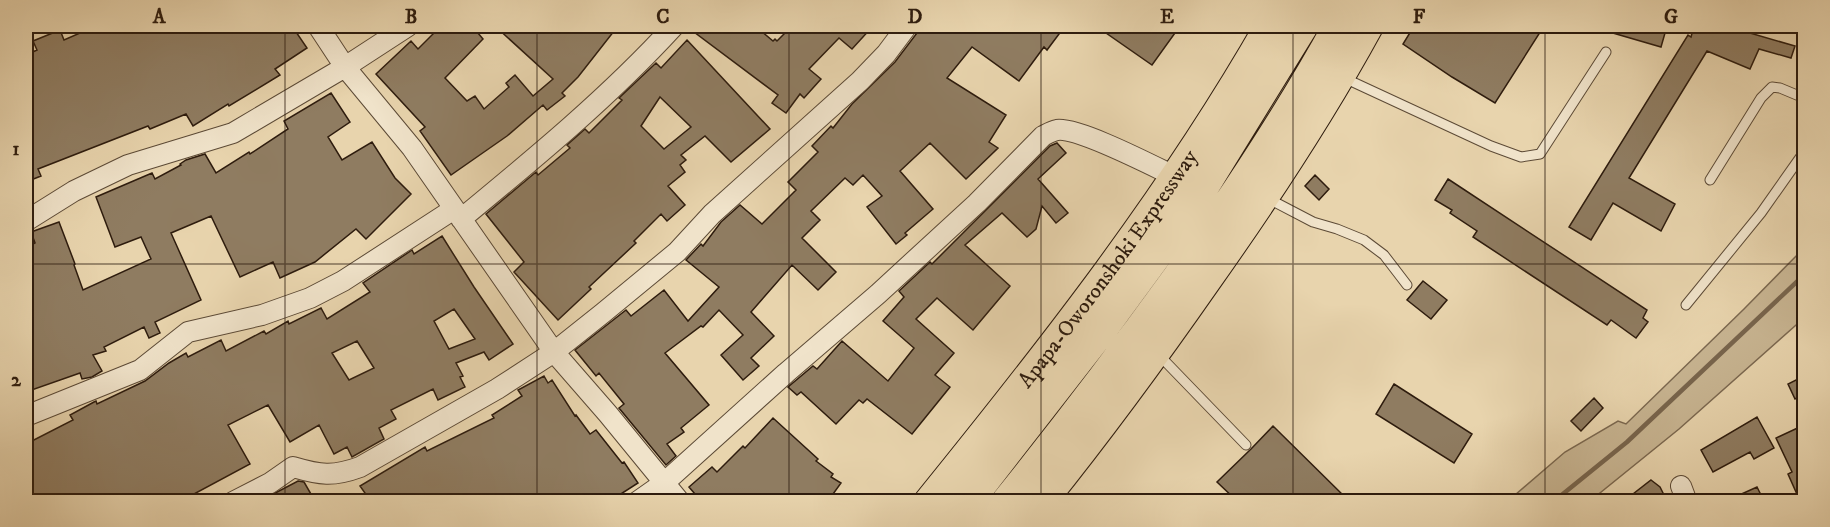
<svg xmlns="http://www.w3.org/2000/svg" width="1830" height="527" font-family="'IM FELL DW Pica',serif">
	<style>
		.green { fill: #c8b592; stroke: #7b6850; stroke-width: 1.5 }
		.lines { fill: none; stroke-linecap: round; stroke-linejoin: round }
		.stream { stroke: #78654d; stroke-width: 4.5 }
		.building { fill: #8f7c61; stroke: #2e1c0e; stroke-width: 1.5; fill-rule: evenodd }
		.service-casing { stroke: #5c4a36; stroke-width: 11 }
		.minor-casing { stroke: #5c4a36; stroke-width: 22 }
		.primary-casing { stroke: #2e1c0e; stroke-width: 32 }
		.motorway-casing { stroke: #2e1c0e; stroke-width: 35 }
		.service { stroke: #f0e3ca; stroke-width: 9 }
		.minor { stroke: #f0e3ca; stroke-width: 20 }
		.primary { stroke: #e8d4ad; stroke-width: 30 }
		.motorway { stroke: #e8d4ad; stroke-width: 33 }
		.grid { fill: none; stroke: #2e1c0e; stroke-width: 1.5; stroke-opacity: 0.55 }
		.labels { text-anchor: middle; dominant-baseline: central; stroke-width: 5; stroke-linejoin: round; paint-order: stroke }
		.street-label { font-size: 22px; fill: #2e1c0e; stroke: #f0e3ca }
		.neatline { fill: none; stroke: #2e1c0e; stroke-width: 2 }
		.grid-label { font-size: 20px; text-anchor: middle; font-weight: bold; fill: #2e1c0e }
	</style>
	<rect width="100%" height="100%" fill="#e8d4ad"/>
	<filter id="stains"><feTurbulence type="fractalNoise" baseFrequency=".00333" numOctaves="4"/><feColorMatrix values="0 0 0 0 .2 0 0 0 0 .09 0 0 0 0 .02 0 0 0 .5 -.17"/></filter>
	<radialGradient id="worn" r=".72"><stop offset=".6" stop-color="#630" stop-opacity="0"/><stop offset="1" stop-color="#630" stop-opacity=".3"/></radialGradient>
	<path class="green" d="M 1804,248 L 1804,318 L 1679,429 L 1590,501 L 1508,501 L 1565,452 L 1618,421 L 1626,424 L 1744,309 Z"/>
	<g class="lines">
		<path class="stream" d="M 1553,502 L 1627,442 L 1804,275"/>
	</g>
	<path class="building" d="M 96,26 L 292,26 L 307,48 L 275,69 L 280,75 L 229,106 L 228,104 L 193,126 L 186,114 L 150,129 L 148,126 L 38,169 L 41,176 L 26,182 L 26,55 L 37,50 L 33,41 L 60,30 L 64,40 Z
		M 441,26 L 472,26 L 483,39 L 445,78 L 467,101 L 475,96 L 484,109 L 509,87 L 506,83 L 515,75 L 533,96 L 553,79 L 495,26 L 618,26 L 578,77 L 562,93 L 565,96 L 547,110 L 543,105 L 507,136 L 451,175 L 420,131 L 425,127 L 376,74 L 411,41 L 418,49 Z
		M 686,26 L 755,26 L 773,41 L 775,39 L 777,41 L 792,26 L 873,26 L 852,49 L 839,38 L 809,69 L 821,79 L 804,98 L 800,94 L 786,113 L 772,103 L 778,95 Z
		M 919,26 L 1065,26 L 1047,50 L 1044,47 L 1019,81 L 972,47 L 947,78 L 1006,115 L 989,142 L 998,148 L 966,179 L 930,143 L 900,171 L 933,209 L 905,233 L 907,235 L 896,244 L 867,207 L 882,196 L 863,175 L 853,185 L 845,178 L 811,211 L 820,220 L 802,238 L 836,272 L 818,290 L 792,265 L 751,312 L 774,336 L 751,358 L 759,366 L 743,380 L 721,355 L 743,335 L 719,310 L 703,327 L 701,326 L 665,353 L 709,405 L 681,428 L 684,432 L 667,444 L 676,456 L 666,465 L 619,408 L 624,404 L 599,373 L 596,376 L 575,350 L 626,310 L 631,316 L 664,290 L 688,321 L 719,287 L 686,260 L 701,244 L 703,246 L 721,222 L 740,205 L 762,224 L 796,190 L 788,182 L 818,152 L 812,146 L 831,126 L 833,128 L 852,104 L 895,62 L 917,33 Z
		M 1096,26 L 1180,26 L 1152,65 Z
		M 1414,26 L 1544,26 L 1495,103 L 1452,77 L 1403,44 Z
		M 1600,26 L 1667,26 L 1661,47 L 1599,29 Z
		M 1694,26 L 1736,26 L 1744,28 L 1743,31 L 1795,46 L 1791,58 L 1759,49 L 1750,69 L 1707,51 L 1629,178 L 1675,204 L 1661,231 L 1613,203 L 1591,240 L 1569,227 L 1688,35 L 1691,37 Z
		M 687,40 L 770,129 L 731,162 L 705,136 L 681,155 L 686,160 L 680,165 L 685,172 L 668,186 L 685,205 L 667,221 L 661,214 L 634,241 L 636,243 L 589,287 L 591,289 L 558,320 L 514,272 L 524,262 L 486,214 L 536,172 L 538,175 L 570,148 L 567,145 L 585,129 L 589,133 L 622,100 L 619,98 L 656,63 L 661,68 ZM 660,97 L 691,127 L 664,149 L 641,126 Z
		M 331,93 L 350,122 L 328,137 L 342,160 L 372,142 L 395,178 L 411,194 L 366,239 L 356,229 L 315,262 L 280,278 L 273,262 L 240,277 L 211,216 L 171,233 L 201,300 L 155,322 L 160,333 L 149,338 L 144,327 L 104,347 L 106,351 L 93,355 L 102,371 L 92,377 L 82,379 L 80,373 L 26,392 L 26,248 L 35,243 L 31,232 L 59,222 L 75,264 L 74,265 L 83,290 L 151,259 L 141,237 L 115,247 L 96,197 L 152,173 L 155,179 L 181,165 L 180,164 L 186,160 L 205,154 L 216,173 L 249,152 L 250,154 L 288,129 L 284,121 Z
		M 1057,143 L 1066,153 L 1038,179 L 1068,213 L 1056,223 L 1042,206 L 1036,229 L 1027,237 L 1002,213 L 965,245 L 1010,286 L 973,330 L 937,298 L 916,319 L 954,353 L 935,375 L 950,387 L 912,434 L 867,399 L 863,403 L 859,400 L 836,424 L 801,392 L 797,395 L 788,387 L 813,366 L 817,369 L 842,341 L 888,381 L 914,348 L 883,321 L 904,297 L 899,291 L 930,262 L 932,264 L 1050,146 Z
		M 1315,175 L 1329,189 L 1319,200 L 1305,186 Z
		M 1448,179 L 1647,310 L 1643,318 L 1648,322 L 1636,338 L 1611,320 L 1607,325 L 1473,237 L 1477,231 L 1450,213 L 1452,210 L 1435,200 Z
		M 442,236 L 474,287 L 513,344 L 489,360 L 484,352 L 456,363 L 463,376 L 460,377 L 465,387 L 438,400 L 433,389 L 391,410 L 396,419 L 379,428 L 384,439 L 352,457 L 347,447 L 334,454 L 319,425 L 290,442 L 268,405 L 228,425 L 250,464 L 181,501 L 29,501 L 26,495 L 26,444 L 73,420 L 70,415 L 94,402 L 96,401 L 97,404 L 145,381 L 169,363 L 186,353 L 188,357 L 221,340 L 226,351 L 264,331 L 266,334 L 288,321 L 289,324 L 321,308 L 327,319 L 370,292 L 363,283 L 412,250 L 414,254 ZM 454,309 L 475,339 L 449,349 L 434,321 ZM 357,341 L 374,368 L 349,380 L 332,353 Z
		M 1423,281 L 1447,300 L 1431,319 L 1407,300 Z
		M 544,376 L 548,383 L 552,380 L 575,416 L 576,415 L 590,434 L 596,430 L 622,463 L 624,462 L 638,483 L 610,501 L 351,501 L 365,493 L 360,486 L 425,447 L 427,451 L 494,418 L 492,415 L 522,396 L 518,390 Z
		M 1804,376 L 1804,394 L 1795,399 L 1788,384 Z
		M 1394,384 L 1472,434 L 1454,463 L 1376,414 Z
		M 1594,398 L 1603,408 L 1581,431 L 1571,421 Z
		M 1757,417 L 1774,448 L 1754,459 L 1750,452 L 1713,472 L 1701,450 Z
		M 773,418 L 818,459 L 816,461 L 833,474 L 831,477 L 841,483 L 828,501 L 701,501 L 689,487 L 712,467 L 717,472 L 743,446 L 745,448 Z
		M 1804,425 L 1804,501 L 1800,501 L 1788,474 L 1792,472 L 1776,438 Z
		M 1273,426 L 1349,501 L 1237,501 L 1217,482 L 1251,449 Z
		M 1651,480 L 1660,487 L 1667,501 L 1624,501 Z
		M 298,481 L 304,482 L 315,501 L 260,501 Z
		M 1757,487 L 1764,501 L 1726,501 Z"/>
	<g class="lines">
		<g class="service-casing">
			<path id="service" d="M 1342,77 L 1491,146 L 1521,157 L 1540,154 L 1606,52
				M 1710,180 L 1761,98 L 1772,87 L 1780,88 L 1804,98
				M 1267,198 L 1313,222 L 1337,229 L 1364,240 L 1384,255 L 1407,285
				M 1686,305 L 1761,213 L 1804,152
				M 1158,354 L 1246,445"/>
		</g>
		<g class="minor-casing">
			<path id="minor" d="M 318,26 L 345,67 L 412,148 L 554,352 L 608,414 L 680,502
				M 461,219 C 535,158 609,97 674,26
				M 26,221 L 74,191 L 128,165 L 233,133 L 345,67 L 408,26
				M 26,416 L 140,370 L 188,332 L 262,315 L 310,298 L 343,281 L 454,209
				M 1681,486 L 1687,502
				M 233,502 L 270,483 L 293,467 C 320,475 333,477 360,467 L 497,389 L 554,352 L 603,313 L 677,252 L 712,214 L 860,81 L 886,54 L 907,26
				M 637,502 L 664,483 L 786,373 L 878,294 L 977,203 L 1043,136 C 1047,134 1052,131 1057,130 C 1078,127 1153,166 1176,177"/>
		</g>
		<g class="primary-casing">
			<g id="primary">
				<path id="s1" d="M 929,502 C 1052,350 1173,196 1270,26"/>
				<path d="M 1041,502 C 1099,430 1154,355 1207,279 C 1265,197 1320,114 1368,26"/>
			</g>
		</g>
		<g class="motorway-casing">
			<path id="motorway" d="M 966,502 L 1099,331 L 1187,211 L 1301,26
				M 1008,502 C 1067,429 1124,354 1179,278 C 1237,196 1292,113 1340,26"/>
		</g>
		<use href="#service" class="service"/>
		<use href="#minor" class="minor"/>
		<use href="#primary" class="primary"/>
		<use href="#motorway" class="motorway"/>
	</g>
	<path class="grid" d="M 285,26 L 285,502M 537,26 L 537,502M 789,26 L 789,502M 1041,26 L 1041,502M 1293,26 L 1293,502M 1545,26 L 1545,502M 26,264 L 1804,264"/>
	<g class="labels">
		<g class="street-label">
			<text stroke="none"><textPath href="#s1" startOffset="294">Apapa-Oworonshoki Expressway</textPath></text>
		</g>
	</g>
	<rect width="1830" height="527" fill="none" stroke="#e8d4ad" stroke-width="66"/>
	<rect x="33" y="33" width="1764" height="461" class="neatline"/>
	<g class="grid-label">
		<text x="159" y="23">A</text>
		<text x="411" y="23">B</text>
		<text x="663" y="23">C</text>
		<text x="915" y="23">D</text>
		<text x="1167" y="23">E</text>
		<text x="1419" y="23">F</text>
		<text x="1671" y="23">G</text>
		<text x="16" y="155">1</text>
		<text x="16" y="386">2</text>
	</g>
	<rect width="100%" height="100%" filter="url(#stains)"/>
	<rect width="100%" height="100%" fill="url(#worn)"/>
</svg>
